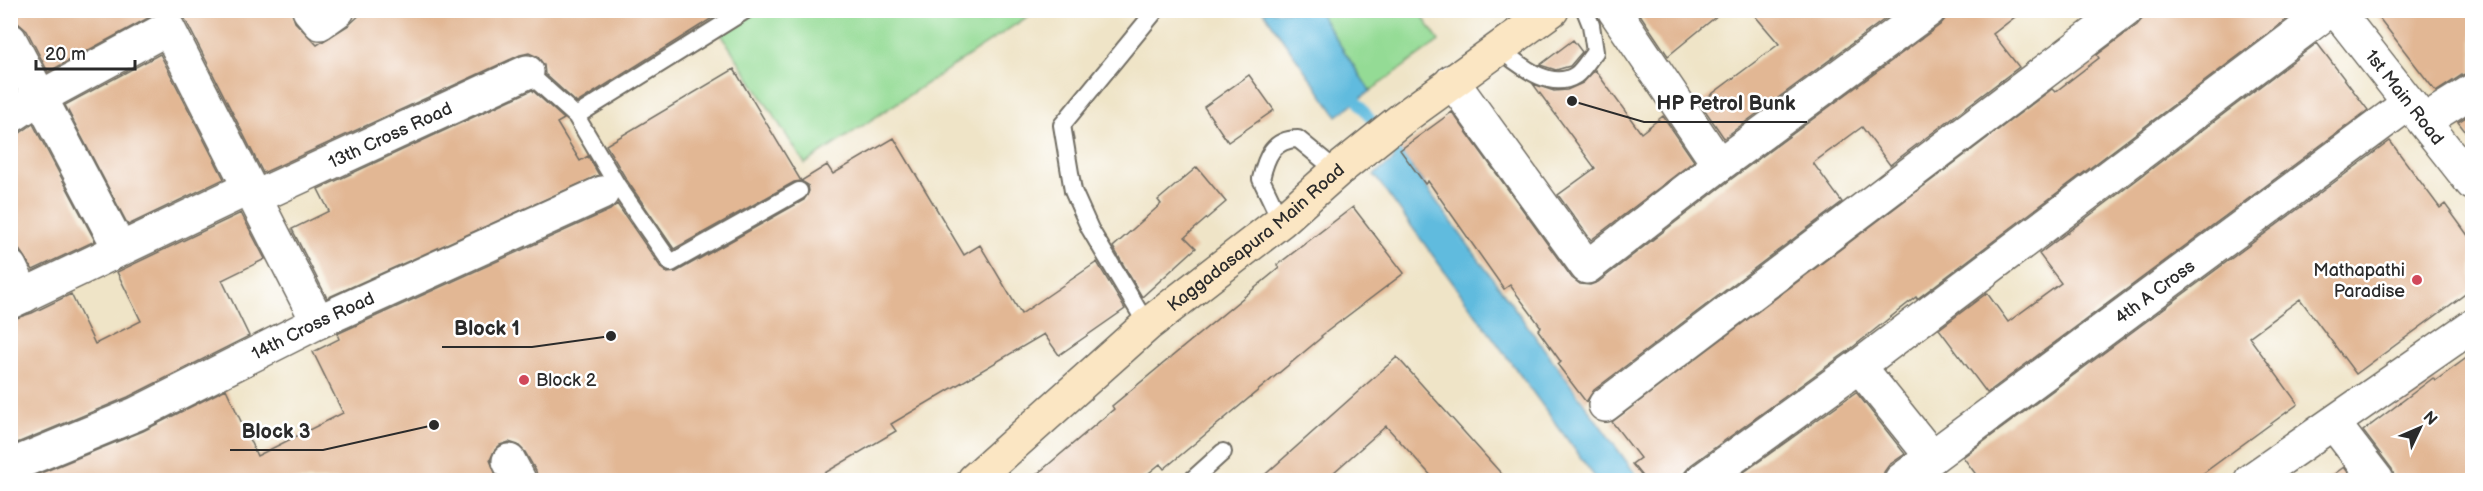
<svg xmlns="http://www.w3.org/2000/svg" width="2483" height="491" font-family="'Balsamiq Sans',sans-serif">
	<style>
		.green { fill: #94db95; stroke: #608360; stroke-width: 1.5 }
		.water { fill: #60bbde; stroke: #467384; stroke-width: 1.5 }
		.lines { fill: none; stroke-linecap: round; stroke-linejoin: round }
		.stream { stroke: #60bbde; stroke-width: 10 }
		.building { fill: #e2b794 }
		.service-casing { stroke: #706c62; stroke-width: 20 }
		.minor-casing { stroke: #706c62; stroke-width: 36 }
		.secondary-casing { stroke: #706c62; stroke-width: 36 }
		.service { stroke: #fff; stroke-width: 16 }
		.minor { stroke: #fff; stroke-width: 33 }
		.secondary { stroke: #fbe6c3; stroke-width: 33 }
		.poi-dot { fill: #d1495b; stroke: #fff; stroke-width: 2 }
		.labels { text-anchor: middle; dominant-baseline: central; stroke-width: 5; stroke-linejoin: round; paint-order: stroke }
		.street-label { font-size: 18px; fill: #2b2b2b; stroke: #fff }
		.poi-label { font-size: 18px; fill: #2b2b2b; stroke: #fff; text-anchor: end }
		.leader { fill: none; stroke: #2b2b2b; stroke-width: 2 }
		.callout-dot { fill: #2b2b2b; stroke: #fff; stroke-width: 2 }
		.callout-label { font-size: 20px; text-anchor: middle; font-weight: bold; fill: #2b2b2b; stroke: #fff; stroke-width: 5; stroke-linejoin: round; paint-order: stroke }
	</style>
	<rect width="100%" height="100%" fill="#fff"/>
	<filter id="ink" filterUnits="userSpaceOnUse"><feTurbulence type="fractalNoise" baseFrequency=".0167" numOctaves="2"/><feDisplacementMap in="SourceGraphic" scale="12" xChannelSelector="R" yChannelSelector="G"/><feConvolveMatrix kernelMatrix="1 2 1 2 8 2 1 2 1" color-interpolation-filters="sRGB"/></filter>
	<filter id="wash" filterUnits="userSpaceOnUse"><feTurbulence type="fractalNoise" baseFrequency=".008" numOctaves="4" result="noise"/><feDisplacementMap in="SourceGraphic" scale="24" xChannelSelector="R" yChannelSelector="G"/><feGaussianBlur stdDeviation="1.35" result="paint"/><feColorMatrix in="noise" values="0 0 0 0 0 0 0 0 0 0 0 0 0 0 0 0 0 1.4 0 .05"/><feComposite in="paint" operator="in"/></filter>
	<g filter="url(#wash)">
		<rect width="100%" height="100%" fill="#efe4c7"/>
		<path class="green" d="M 758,11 L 1036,11 L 805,164 L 721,34 Z
			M 1318,11 L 1419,11 L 1439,41 L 1370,91 Z"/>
		<path class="water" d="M 1263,11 L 1318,11 L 1370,91 L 1337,116 Z
			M 1402,154 L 1640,480 L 1597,480 L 1374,175 Z"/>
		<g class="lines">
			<path class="stream" d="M 1349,90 L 1406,167"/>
		</g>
		<g id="blocks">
			<path class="building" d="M 10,10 L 163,10 L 48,72 L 27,31 L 19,24 L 10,21 Z
				M 173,10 L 291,10 L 295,22 L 317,45 L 349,25 L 365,10 L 725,10 L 577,103 L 545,74 L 544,65 L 538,57 L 529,53 L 520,55 L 263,173 L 185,19 L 179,13 Z
				M 1637,10 L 1724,10 L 1668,56 Z
				M 1750,10 L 1897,10 L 1724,138 L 1700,103 L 1779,44 Z
				M 1947,10 L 2024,10 L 1993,34 L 2019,67 L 1890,165 L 1862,127 L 1813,163 L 1842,202 L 1594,390 L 1586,402 L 1558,365 L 1561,362 L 1538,330 L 1541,327 L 1510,285 L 1504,289 L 1428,181 L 1425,184 L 1400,150 L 1452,112 L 1572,278 L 1580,284 L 1590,285 L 1598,282 L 1730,180 L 1940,25 L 1946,18 Z
				M 2144,10 L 2293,10 L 2295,13 L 1917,299 L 1916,297 L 1848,351 L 1691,465 L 1685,472 L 1684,480 L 1645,480 L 1632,464 L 1640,458 L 1612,422 L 2052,89 L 2055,92 L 2099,58 L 2097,55 L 2137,25 L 2143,18 Z
				M 2373,10 L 2472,10 L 2472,72 L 2462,75 L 2436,92 Z
				M 1573,40 L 1582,52 L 1570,66 L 1556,70 L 1540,65 Z
				M 2317,43 L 2368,110 L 1987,393 L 1939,329 L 1987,293 L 2008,322 L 2061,283 L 2039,254 Z
				M 160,54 L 224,179 L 128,225 L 65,105 Z
				M 734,69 L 801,181 L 794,182 L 674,249 L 626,179 L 606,145 Z
				M 1595,70 L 1641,133 L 1663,116 L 1694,161 L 1591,240 L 1558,195 L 1595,168 L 1533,84 L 1554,91 L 1567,90 L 1583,83 Z
				M 1249,75 L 1274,110 L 1228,142 L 1204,107 Z
				M 532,90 L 564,119 L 557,123 L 580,161 L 588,156 L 599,175 L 327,298 L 292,229 L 329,211 L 318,189 Z
				M 2472,113 L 2472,140 L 2458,122 Z
				M 33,124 L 95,241 L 33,270 L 10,236 L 10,136 L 20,133 Z
				M 894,138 L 964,255 L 980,245 L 1021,314 L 1097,262 L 1125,309 L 1059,355 L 1044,334 L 891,424 L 896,431 L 813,480 L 538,480 L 536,471 L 525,452 L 518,445 L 509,442 L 500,445 L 494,451 L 490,460 L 498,480 L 24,480 L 143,431 L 226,389 L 257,456 L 343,413 L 313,352 L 339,339 L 337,334 L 610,210 L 617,204 L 662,269 L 667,273 L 676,272 L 804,200 L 809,191 L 808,185 L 801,181 L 827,165 L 833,174 Z
				M 2390,141 L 2440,208 L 2445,204 L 2472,241 L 2472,289 L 2356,374 L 2300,299 L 2249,337 L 2298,404 L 2194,480 L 1980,480 L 1963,457 Z
				M 1197,167 L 1226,202 L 1185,237 L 1196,248 L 1142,297 L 1113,247 L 1161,204 L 1158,200 Z
				M 1353,207 L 1404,273 L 1321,336 L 1322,337 L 1164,469 L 1160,464 L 1140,480 L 1030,480 L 1114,409 L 1112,406 L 1279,268 L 1277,265 Z
				M 241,213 L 265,259 L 222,280 L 249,336 L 128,397 L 10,446 L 10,320 L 32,313 L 71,294 L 95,344 L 141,321 L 117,272 Z
				M 2472,354 L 2472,480 L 2395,480 L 2392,469 L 2363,431 L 2433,378 L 2435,381 Z
				M 1397,357 L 1507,480 L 1435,480 L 1386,426 L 1325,480 L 1259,480 Z
				M 1856,392 L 1905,454 L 1889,465 L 1884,472 L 1883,480 L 1733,480 Z
				M 2344,467 L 2354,480 L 2326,480 Z"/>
		</g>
	</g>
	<g filter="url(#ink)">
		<use href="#blocks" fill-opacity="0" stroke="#706c62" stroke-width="1.5"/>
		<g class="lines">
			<g class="service-casing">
				<path id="service" d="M 1499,49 C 1519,64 1550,92 1576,75 C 1583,70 1589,59 1595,52 L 1591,25 L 1585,10
					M 527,72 L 576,116 L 617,185 L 671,263 L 799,191
					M 576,116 L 746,10
					M 1281,221 L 1261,179 C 1266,157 1273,139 1298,139 L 1337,171
					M 1147,325 L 1090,229 L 1073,191 L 1062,125 L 1156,10
					M 1192,480 L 1223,452"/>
			</g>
			<g class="minor-casing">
				<g id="minor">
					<path d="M 309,10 L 320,23 L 338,10"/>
					<path d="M 1614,10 L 1719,165 L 1929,10"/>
					<path id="s1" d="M 2336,10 L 2472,183"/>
					<path d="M 10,40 L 120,249"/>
					<path d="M 1452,81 L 1587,267 L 1719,165"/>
					<path d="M 10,117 L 39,98 L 168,28 L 318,322"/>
					<path d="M 2424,121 L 2472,91"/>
					<path id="s2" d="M 254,198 L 527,72"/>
					<path d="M 10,267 L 24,296"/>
					<path d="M 10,302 L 249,188"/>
					<path d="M 1859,366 L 1932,457"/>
					<path d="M 1605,405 L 2126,10"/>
					<path d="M 2334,424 L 2377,480"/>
					<path d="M 509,461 L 519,480"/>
					<path id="s3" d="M 10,466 L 136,414 L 318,322 L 602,193"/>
					<path d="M 1702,480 L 1859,366 L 2330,10"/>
					<path id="s4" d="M 1901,480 L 2409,103"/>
					<path d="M 2251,480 L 2472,326"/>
				</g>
			</g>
			<g class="secondary-casing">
				<g id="secondary">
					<path id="s5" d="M 974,480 L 1147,325 L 1281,221 L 1337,171 L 1403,118 L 1552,10"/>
				</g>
			</g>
			<use href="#service" class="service"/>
			<use href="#minor" class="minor"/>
			<use href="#secondary" class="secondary"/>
		</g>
	</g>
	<g class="poi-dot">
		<circle cx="2417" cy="280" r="6"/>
		<circle cx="524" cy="380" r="6"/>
	</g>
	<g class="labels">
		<g class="street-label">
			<text stroke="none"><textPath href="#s1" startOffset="111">1st Main Road</textPath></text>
			<text stroke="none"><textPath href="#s2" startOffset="150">13th Cross Road</textPath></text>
			<text stroke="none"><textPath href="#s5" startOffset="372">Kaggadasapura Main Road</textPath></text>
			<text stroke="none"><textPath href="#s4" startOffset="316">4th A Cross</textPath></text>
			<text stroke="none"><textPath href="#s3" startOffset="334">14th Cross Road</textPath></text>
		</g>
		<g class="poi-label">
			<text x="2405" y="270">Mathapathi<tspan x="2405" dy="21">Paradise</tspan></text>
			<text x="536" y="380" text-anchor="start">Block 2</text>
		</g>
	</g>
	<path class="leader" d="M1572 101L1644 122H1807M611 336L532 347H442M434 425L323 450H230"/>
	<g class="callout-dot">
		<circle cx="1572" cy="101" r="6"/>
		<circle cx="611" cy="336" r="6"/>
		<circle cx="434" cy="425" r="6"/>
	</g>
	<g class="callout-label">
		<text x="1726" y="110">HP Petrol Bunk</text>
		<text x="487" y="335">Block 1</text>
		<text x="276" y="438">Block 3</text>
	</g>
	<rect width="2483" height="491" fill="none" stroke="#fff" stroke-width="36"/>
	<g transform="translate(2420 428) rotate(46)" stroke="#ffffff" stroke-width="4.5" paint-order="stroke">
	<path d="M0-4.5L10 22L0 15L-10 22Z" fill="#2b2b2b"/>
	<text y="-9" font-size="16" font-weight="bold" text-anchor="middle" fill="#2b2b2b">N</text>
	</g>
	<path d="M36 60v9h99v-9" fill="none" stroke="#2b2b2b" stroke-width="3"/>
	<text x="45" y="60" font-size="18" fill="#2b2b2b" stroke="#ffffff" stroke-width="4.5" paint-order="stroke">20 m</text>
</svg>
